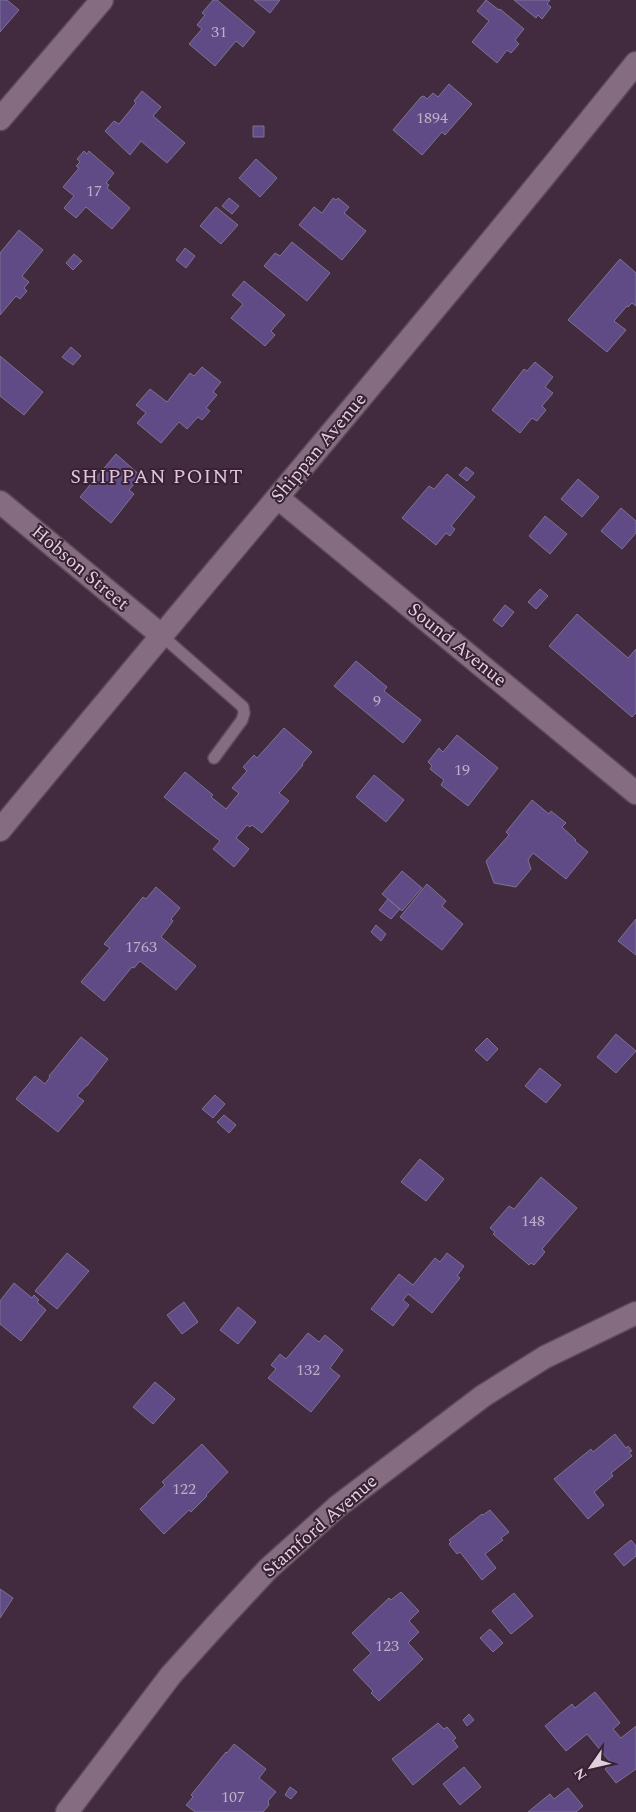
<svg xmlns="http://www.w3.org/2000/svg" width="636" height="1812" font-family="Spectral,serif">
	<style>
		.building { fill: #604b86; stroke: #7d7391 }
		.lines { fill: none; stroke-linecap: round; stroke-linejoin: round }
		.service-casing { stroke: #5b4858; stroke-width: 14 }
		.minor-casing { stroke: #5b4858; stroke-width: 25 }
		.service { stroke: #866c81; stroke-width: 11 }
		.minor { stroke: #866c81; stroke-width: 22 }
		.labels { text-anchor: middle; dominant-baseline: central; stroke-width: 4; stroke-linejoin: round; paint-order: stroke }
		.number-label { font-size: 16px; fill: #bfafc6 }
		.street-label { font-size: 19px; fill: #dfd0dc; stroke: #372133 }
		.neighbourhood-label { font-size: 20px; letter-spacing: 1px; fill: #e1c4db; stroke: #372133 }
	</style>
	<rect width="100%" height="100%" fill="#422b3e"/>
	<path class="building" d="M 0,0 L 7,0 L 19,10 L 0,32 Z
		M 213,0 L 217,0 L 255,32 L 243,47 L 236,41 L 215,66 L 189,44 L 202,29 L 197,25 L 205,15 L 202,13 Z
		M 254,0 L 280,0 L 270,13 Z
		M 486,0 L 499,10 L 500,9 L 524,29 L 515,40 L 519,44 L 511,53 L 507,50 L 497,63 L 472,42 L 489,21 L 477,11 Z
		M 514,0 L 550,0 L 547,4 L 551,7 L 542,19 L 538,15 L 536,18 Z
		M 449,84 L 472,104 L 445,135 L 442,132 L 422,155 L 393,130 L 421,97 L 424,96 L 427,99 L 433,93 L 438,97 Z
		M 142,91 L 161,107 L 153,116 L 185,143 L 167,163 L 141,141 L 130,155 L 105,131 L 114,121 L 119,124 L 136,103 L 134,101 Z
		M 253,126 L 264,126 L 264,137 L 253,137 Z
		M 84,151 L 87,154 L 89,151 L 114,173 L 106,183 L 109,185 L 107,188 L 130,208 L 112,229 L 86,207 L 76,218 L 64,208 L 74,196 L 63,187 L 79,168 L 76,166 L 80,162 L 77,159 Z
		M 256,159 L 277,178 L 260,197 L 239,178 Z
		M 229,198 L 239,206 L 232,214 L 222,206 Z
		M 333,198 L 336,200 L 338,198 L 349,207 L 344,213 L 366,231 L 342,260 L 299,225 L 314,207 L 322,213 Z
		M 216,207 L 238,225 L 221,244 L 200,226 Z
		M 19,230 L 43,250 L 22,276 L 29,282 L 24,288 L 27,291 L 20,299 L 16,296 L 0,315 L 0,253 Z
		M 292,242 L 330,273 L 307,301 L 264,266 L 275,253 L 280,256 Z
		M 185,248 L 195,256 L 186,268 L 176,260 Z
		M 74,254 L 82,261 L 73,270 L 66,263 Z
		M 620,259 L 636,273 L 636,306 L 632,303 L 628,307 L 627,306 L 614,321 L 626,330 L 607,352 L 568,320 Z
		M 244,281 L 285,315 L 271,331 L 275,335 L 265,346 L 231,318 L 243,304 L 232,295 Z
		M 71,347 L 81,356 L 73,365 L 62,357 Z
		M 0,356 L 43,392 L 24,415 L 0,396 Z
		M 535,362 L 553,377 L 545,387 L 553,393 L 542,406 L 546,410 L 537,421 L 532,418 L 520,433 L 492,410 L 524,369 L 527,371 Z
		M 202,367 L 221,382 L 213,392 L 217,395 L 206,408 L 210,411 L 202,420 L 198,417 L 187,429 L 179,422 L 161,443 L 137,423 L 146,413 L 136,405 L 150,389 L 167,402 L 190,373 L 194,376 Z
		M 116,454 L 141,476 L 129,490 L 134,494 L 111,523 L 80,497 Z
		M 466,467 L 474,473 L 467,481 L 459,475 Z
		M 447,474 L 475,497 L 451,526 L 455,529 L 450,536 L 446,533 L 436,545 L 402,518 L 429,486 L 434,489 Z
		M 578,479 L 599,497 L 582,517 L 561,499 Z
		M 621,508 L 636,521 L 636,533 L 622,549 L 601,531 Z
		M 545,516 L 567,534 L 550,554 L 529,536 Z
		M 540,589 L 548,596 L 536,609 L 528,602 Z
		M 505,605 L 514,612 L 502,627 L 493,620 Z
		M 577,614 L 628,658 L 636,649 L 636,713 L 632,717 L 549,646 Z
		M 356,661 L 387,687 L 384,691 L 421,720 L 403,743 L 334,686 Z
		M 284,728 L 312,752 L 302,764 L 303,765 L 279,793 L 289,801 L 262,833 L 252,825 L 250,827 L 247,825 L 236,838 L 249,849 L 234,867 L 213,849 L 220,841 L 164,797 L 185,772 L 213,795 L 211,797 L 226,809 L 239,793 L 232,788 L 247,771 L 243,767 L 254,755 L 257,758 Z
		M 457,735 L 498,768 L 468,806 L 441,785 L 444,780 L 430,769 L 432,766 L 428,762 L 439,748 L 443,752 Z
		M 374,775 L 404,800 L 386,822 L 356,797 Z
		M 532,800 L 549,814 L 551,811 L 566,823 L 562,827 L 576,840 L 575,841 L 588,852 L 566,879 L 533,853 L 528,860 L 531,869 L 516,887 L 494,883 L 486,861 L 509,835 L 506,832 Z
		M 402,871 L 422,888 L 402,911 L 382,894 Z
		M 427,884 L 446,901 L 442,906 L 463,924 L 442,950 L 400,917 Z
		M 156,887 L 180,908 L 171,919 L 173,921 L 161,937 L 196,966 L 176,990 L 140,961 L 134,968 L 132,967 L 104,1001 L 81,982 L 110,948 L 104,944 L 143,897 L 146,899 Z
		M 388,899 L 400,909 L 391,919 L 379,910 Z
		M 636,919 L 636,955 L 618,941 Z
		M 376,925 L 386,934 L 381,941 L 371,932 Z
		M 616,1034 L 636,1051 L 616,1073 L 597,1057 Z
		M 81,1037 L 108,1059 L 87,1086 L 86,1086 L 77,1096 L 84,1101 L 58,1132 L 16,1099 L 35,1076 L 45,1084 L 50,1077 L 49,1076 Z
		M 487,1038 L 498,1049 L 487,1061 L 475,1050 Z
		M 540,1068 L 561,1085 L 546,1103 L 525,1086 Z
		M 215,1095 L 225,1104 L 213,1118 L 202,1109 Z
		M 224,1115 L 236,1125 L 229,1133 L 217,1122 Z
		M 420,1159 L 444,1179 L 426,1201 L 401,1182 Z
		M 541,1177 L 577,1208 L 542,1249 L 545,1252 L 534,1265 L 531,1263 L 529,1265 L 493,1234 L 495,1232 L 490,1228 L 509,1206 L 514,1209 Z
		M 67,1253 L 89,1271 L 57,1309 L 35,1291 Z
		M 447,1253 L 464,1266 L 457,1276 L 460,1278 L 432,1313 L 408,1294 L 403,1300 L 409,1305 L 393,1326 L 371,1309 L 399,1274 L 413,1285 L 435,1258 L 440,1262 Z
		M 14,1283 L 32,1298 L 34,1295 L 39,1300 L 37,1302 L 46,1310 L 21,1341 L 0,1324 L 0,1301 Z
		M 184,1302 L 198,1322 L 182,1334 L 167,1315 Z
		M 238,1307 L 256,1322 L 238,1344 L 220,1330 Z
		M 308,1333 L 319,1342 L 325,1335 L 343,1350 L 330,1368 L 340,1376 L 311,1412 L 268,1378 L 276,1369 L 271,1365 L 280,1354 L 286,1359 Z
		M 155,1382 L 175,1399 L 153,1424 L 133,1407 Z
		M 615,1434 L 626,1448 L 628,1446 L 632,1451 L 629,1452 L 632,1456 L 611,1473 L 613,1476 L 594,1492 L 604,1505 L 588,1519 L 554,1479 L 591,1449 L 593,1452 Z
		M 202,1444 L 228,1472 L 206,1495 L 207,1496 L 191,1512 L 189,1510 L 164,1534 L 140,1509 L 165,1485 L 162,1482 Z
		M 490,1510 L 509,1532 L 501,1538 L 503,1540 L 485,1554 L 496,1568 L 482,1580 L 460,1552 L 457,1554 L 449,1544 L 451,1542 L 449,1540 L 482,1514 L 483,1515 Z
		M 631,1540 L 636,1546 L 636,1556 L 624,1566 L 614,1554 Z
		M 0,1589 L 13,1598 L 0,1618 Z
		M 401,1592 L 419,1611 L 409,1621 L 419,1632 L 408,1643 L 423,1659 L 379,1701 L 371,1693 L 373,1691 L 353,1670 L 371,1653 L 352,1633 L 389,1598 L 391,1600 Z
		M 514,1593 L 533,1616 L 511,1634 L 492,1611 Z
		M 490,1629 L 503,1643 L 493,1652 L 480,1638 Z
		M 595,1692 L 620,1723 L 613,1729 L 621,1738 L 636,1726 L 636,1769 L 616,1783 L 605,1769 L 611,1763 L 587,1734 L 566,1751 L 545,1726 L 572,1704 L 575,1708 Z
		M 469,1714 L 474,1720 L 467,1726 L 463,1720 Z
		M 438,1723 L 444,1729 L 447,1727 L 456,1738 L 453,1740 L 458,1747 L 413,1785 L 392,1759 Z
		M 234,1744 L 266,1769 L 259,1778 L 276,1792 L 268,1801 L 269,1805 L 263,1812 L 195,1812 L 186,1805 L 193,1797 L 191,1795 L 226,1752 L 227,1753 Z
		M 464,1767 L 481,1787 L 460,1805 L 443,1784 Z
		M 290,1787 L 297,1792 L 291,1799 L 285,1795 Z
		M 568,1788 L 583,1806 L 576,1812 L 528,1812 L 550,1794 L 554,1799 Z"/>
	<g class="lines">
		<g class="service-casing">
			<path id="service" d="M 161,635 L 243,707 L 244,713 L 242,720 L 214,758"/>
		</g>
		<g class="minor-casing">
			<path id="minor" d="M 0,119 L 102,0
				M 278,498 L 636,793
				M 0,502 L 161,635
				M 0,830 C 211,574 428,322 636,63
				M 67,1812 L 171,1675 L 217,1624 L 268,1569 L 338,1506 L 483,1396 L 545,1357 L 636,1313"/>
		</g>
		<use href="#service" class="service"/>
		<use href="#minor" class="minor"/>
	</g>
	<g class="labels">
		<g class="number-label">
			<text x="219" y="32">31</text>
			<text x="432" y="118">1894</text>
			<text x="94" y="191">17</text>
			<text x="377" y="701">9</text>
			<text x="462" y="770">19</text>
			<text x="141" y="947">1763</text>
			<text x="533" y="1221">148</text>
			<text x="308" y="1370">132</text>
			<text x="184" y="1489">122</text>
			<text x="387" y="1646">123</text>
			<text x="233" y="1797">107</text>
		</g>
		<g class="street-label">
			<text transform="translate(319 448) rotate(-50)">Shippan Avenue</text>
			<text transform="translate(80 568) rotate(40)">Hobson Street</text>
			<text transform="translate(457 645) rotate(39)">Sound Avenue</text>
			<text transform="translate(320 1526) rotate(-41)">Stamford Avenue</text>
		</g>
		<g class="neighbourhood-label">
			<text x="157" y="477">SHIPPAN POINT</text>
		</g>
	</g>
	<g transform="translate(591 1767) rotate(236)" stroke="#372133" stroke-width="4" paint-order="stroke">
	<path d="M0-4L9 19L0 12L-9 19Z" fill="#dfd0dc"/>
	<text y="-8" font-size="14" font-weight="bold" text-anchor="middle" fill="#dfd0dc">N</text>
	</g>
</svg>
